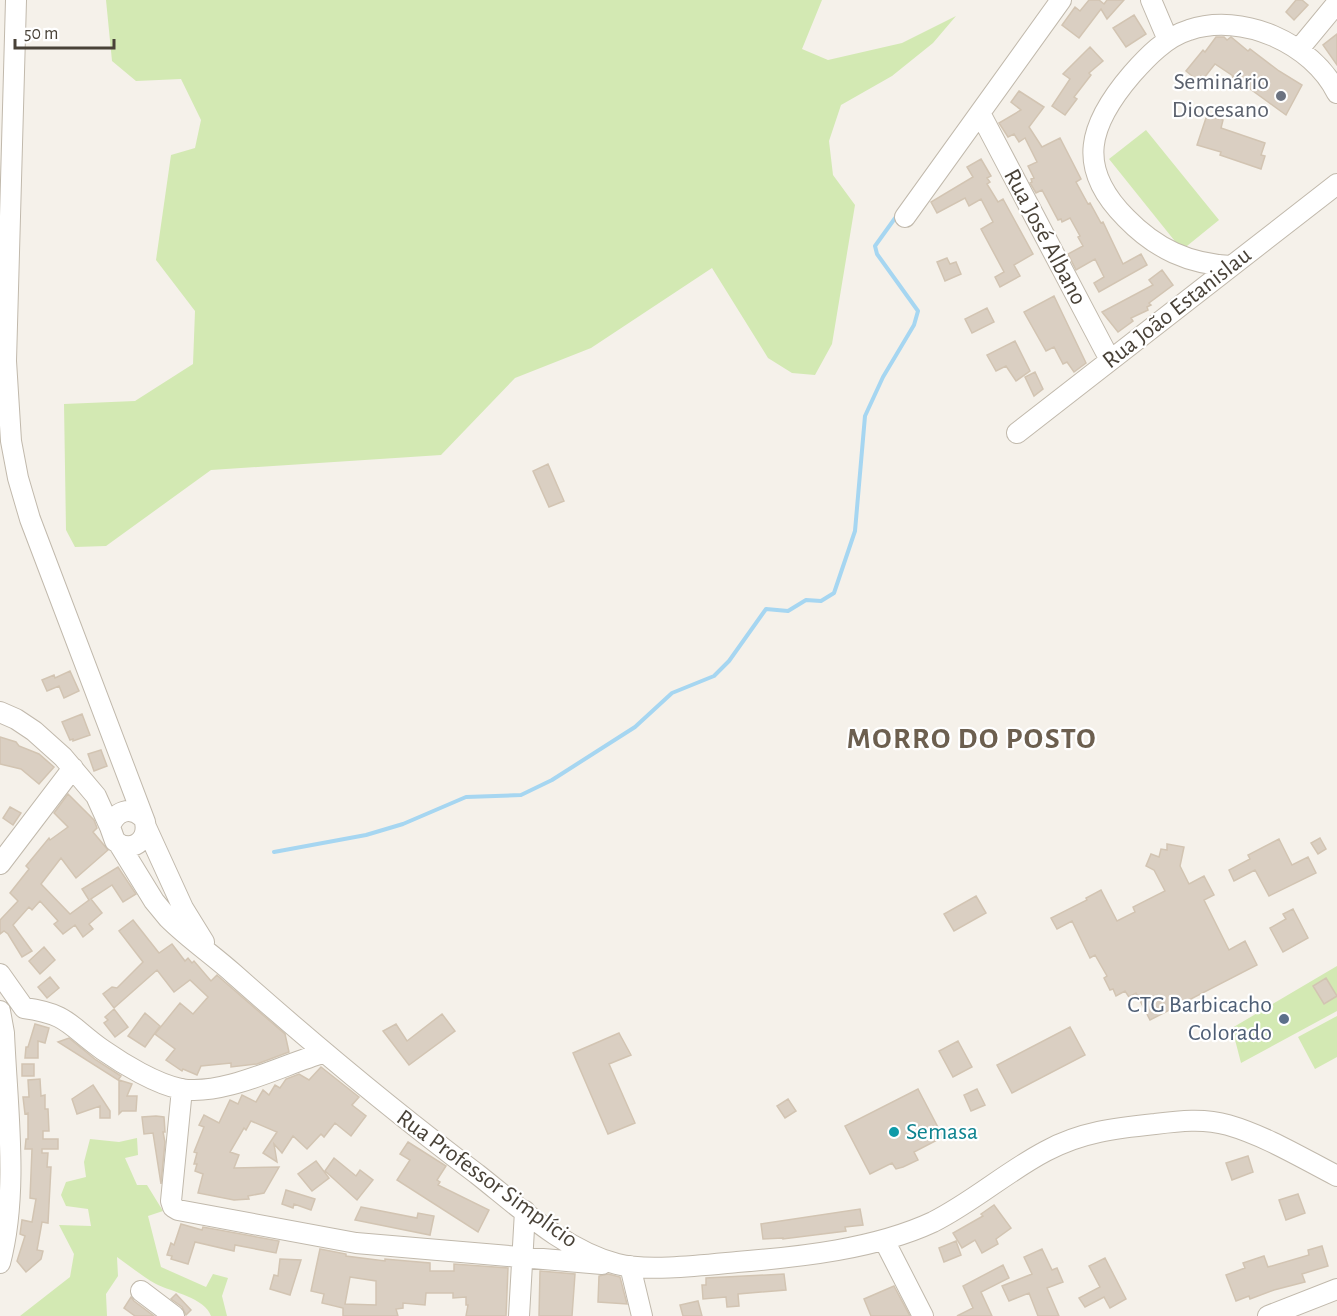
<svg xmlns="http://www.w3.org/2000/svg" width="1337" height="1316" font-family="'Alegreya Sans',sans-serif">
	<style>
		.green { fill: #d3e9b3 }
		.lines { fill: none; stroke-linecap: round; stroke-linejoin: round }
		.stream { stroke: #a6d6f1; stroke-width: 4 }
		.building { fill: #dacfc2; stroke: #d2c4b2; stroke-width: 1.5; fill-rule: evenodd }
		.minor-casing { stroke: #c1b9ac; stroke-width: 22 }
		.minor { stroke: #fff; stroke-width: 20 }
		.worship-dot { fill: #6b7280; stroke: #fff; stroke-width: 2 }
		.service-dot { fill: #5c6f8a; stroke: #fff; stroke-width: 2 }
		.culture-dot { fill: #0f9aa8; stroke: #fff; stroke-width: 2 }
		.labels { text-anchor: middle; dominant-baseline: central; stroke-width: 4.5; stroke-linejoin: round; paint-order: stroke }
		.worship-label { font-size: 24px; fill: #5b616d; stroke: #fff; text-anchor: end }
		.street-label { font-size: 24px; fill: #494238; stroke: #fff }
		.service-label { font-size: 24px; fill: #4e5e75; stroke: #fff; text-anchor: end }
		.culture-label { font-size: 24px; fill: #0d838f; stroke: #fff; text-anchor: start }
		.district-label { font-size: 30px; font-weight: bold; letter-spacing: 1.5px; fill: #6c5f4f; stroke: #fff }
	</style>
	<rect width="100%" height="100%" fill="#f5f1ea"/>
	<path class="green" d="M 106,0 L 822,0 L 802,49 L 828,60 L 902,43 L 956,16 L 933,43 L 892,76 L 841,105 L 829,141 L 833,175 L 855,205 L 832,344 L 815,375 L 792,373 L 768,358 L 712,268 L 591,348 L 515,378 L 441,455 L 211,470 L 106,546 L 75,547 L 66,530 L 64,404 L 135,401 L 193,364 L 195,311 L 156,260 L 171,155 L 195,148 L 201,120 L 181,79 L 136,81 L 112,61 Z
		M 1146,130 L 1219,220 L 1182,250 L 1109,159 Z
		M 1337,966 L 1337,1011 L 1241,1063 L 1232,1028 Z
		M 1337,1016 L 1337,1057 L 1315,1069 L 1298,1037 Z
		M 137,1138 L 138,1155 L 125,1158 L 137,1185 L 147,1185 L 163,1211 L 148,1216 L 161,1267 L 206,1287 L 213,1274 L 228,1278 L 222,1296 L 227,1316 L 211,1316 C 205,1298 172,1292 156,1284 C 143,1277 130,1266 117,1257 L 118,1276 L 106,1294 L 107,1316 L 20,1316 L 70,1277 L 74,1254 L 59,1225 L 91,1226 L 88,1209 L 66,1206 L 61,1195 L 66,1182 L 86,1177 L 84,1162 L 90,1139 L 119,1142 Z"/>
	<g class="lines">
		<path class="stream" d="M 274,852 L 366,835 L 403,824 L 466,797 L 521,795 L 552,780 L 635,727 L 672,693 L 714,676 L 729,661 L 766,609 L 788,611 L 806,600 L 821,601 L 834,593 L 855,531 L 865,416 L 883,377 L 914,325 L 918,311 L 877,254 L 875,246 L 898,214"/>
	</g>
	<path class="building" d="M 1089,0 L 1099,0 L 1104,4 L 1107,0 L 1124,0 L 1107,19 L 1101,9 L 1079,38 L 1062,25 L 1075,7 L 1080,11 Z
		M 1296,0 L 1302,0 L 1308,5 L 1294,20 L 1286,12 Z
		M 1134,15 L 1146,34 L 1126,47 L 1113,28 Z
		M 1337,34 L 1337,65 L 1323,45 Z
		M 1216,37 L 1224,37 L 1227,40 L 1231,37 L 1248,51 L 1250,49 L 1279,71 L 1302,85 L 1286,115 L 1246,86 L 1244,88 L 1231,79 L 1233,76 L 1215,64 L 1204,78 L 1201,76 L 1198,81 L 1186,71 L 1203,50 L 1205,52 Z
		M 1090,47 L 1103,61 L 1089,73 L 1091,75 L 1074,97 L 1077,99 L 1065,115 L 1052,106 L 1070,79 L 1063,74 Z
		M 1019,91 L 1044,107 L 1029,127 L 1042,147 L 1060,138 L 1081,179 L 1076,182 L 1088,204 L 1090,203 L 1101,223 L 1103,222 L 1123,264 L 1141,254 L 1147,265 L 1099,292 L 1094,283 L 1104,277 L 1095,259 L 1076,270 L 1068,254 L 1083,246 L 1078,237 L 1080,236 L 1070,218 L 1062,222 L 1061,219 L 1058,220 L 1042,190 L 1036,193 L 1030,183 L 1032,182 L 1031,179 L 1034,178 L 1028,166 L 1037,162 L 1025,138 L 1019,142 L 1014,134 L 1008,137 L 999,123 L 1021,110 L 1011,102 Z
		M 1207,115 L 1223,120 L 1221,128 L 1265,143 L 1261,155 L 1265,156 L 1261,169 L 1220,155 L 1221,152 L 1197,145 Z
		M 981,159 L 991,176 L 987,178 L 990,182 L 987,184 L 998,202 L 1003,199 L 1033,254 L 1014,265 L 1020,276 L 1000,287 L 995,277 L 1004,272 L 981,229 L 993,222 L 981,199 L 969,206 L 965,198 L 937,213 L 931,202 L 973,177 L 967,167 Z
		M 947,258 L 950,264 L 956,262 L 961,274 L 945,281 L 937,262 Z
		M 1162,270 L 1173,285 L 1149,303 L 1151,305 L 1147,307 L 1148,310 L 1131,318 L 1133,321 L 1118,332 L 1102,312 L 1153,285 L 1149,280 Z
		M 1054,296 L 1086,363 L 1074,372 L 1067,362 L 1063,364 L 1054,347 L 1046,351 L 1024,312 Z
		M 987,308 L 994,322 L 972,333 L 965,319 Z
		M 1015,341 L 1030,371 L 1016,381 L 1006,366 L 996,371 L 987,355 Z
		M 1035,372 L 1043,389 L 1034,396 L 1025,377 Z
		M 548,464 L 564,501 L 549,507 L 533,471 Z
		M 70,671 L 79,691 L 64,698 L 59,686 L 47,691 L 42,680 L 54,675 L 55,678 Z
		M 82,714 L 90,735 L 73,741 L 73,739 L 70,740 L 62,722 Z
		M 0,737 L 16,742 L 19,746 L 39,754 L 54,767 L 39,784 L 21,769 L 0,764 Z
		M 101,750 L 107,766 L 94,771 L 88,754 Z
		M 68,794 L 94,820 L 97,828 L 93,832 L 108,850 L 76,878 L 61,858 L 41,884 L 70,914 L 89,900 L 82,889 L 118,867 L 136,894 L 123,902 L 112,885 L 91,899 L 102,913 L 89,924 L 93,929 L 83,937 L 75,925 L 63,934 L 54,924 L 58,921 L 40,901 L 32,910 L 29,907 L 13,925 L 32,951 L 22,957 L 8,934 L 4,931 L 0,934 L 0,920 L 18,901 L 10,893 L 29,869 L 26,866 L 49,838 L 50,840 L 68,827 L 54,813 Z
		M 10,807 L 21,813 L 13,825 L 3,818 Z
		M 1320,838 L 1326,849 L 1318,854 L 1311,843 Z
		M 1279,839 L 1292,865 L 1308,857 L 1316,873 L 1269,896 L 1255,870 L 1234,881 L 1229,870 L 1250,859 L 1248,855 Z
		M 1167,844 L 1184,847 L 1180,866 L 1189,884 L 1204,876 L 1214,895 L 1204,900 L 1229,950 L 1245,941 L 1257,965 L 1150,1020 L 1136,993 L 1129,997 L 1125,991 L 1116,996 L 1113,989 L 1110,990 L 1104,978 L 1107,976 L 1095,955 L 1090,958 L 1072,921 L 1057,929 L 1051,918 L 1087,900 L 1086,898 L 1101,890 L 1117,921 L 1135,912 L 1133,907 L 1165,891 L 1154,870 L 1146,866 L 1151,854 L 1159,857 L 1161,849 L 1167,850 Z
		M 976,896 L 986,913 L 954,931 L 944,914 Z
		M 1293,909 L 1308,938 L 1283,952 L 1270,928 L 1286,919 L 1283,914 Z
		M 133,920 L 159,953 L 172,944 L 185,961 L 188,958 L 192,963 L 194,961 L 211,981 L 217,975 L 218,976 L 285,1034 L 289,1052 L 257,1064 L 231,1067 L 231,1063 L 201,1066 L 197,1075 L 183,1069 L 182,1071 L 166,1060 L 175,1049 L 155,1034 L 180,1003 L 193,1014 L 208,997 L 190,980 L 174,992 L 157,970 L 114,1008 L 103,994 L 112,987 L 117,988 L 143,962 L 119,931 Z
		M 44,947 L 55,960 L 40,974 L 29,961 Z
		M 50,977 L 59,988 L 47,998 L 38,987 Z
		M 1326,978 L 1337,996 L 1324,1004 L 1313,986 Z
		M 114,1009 L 128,1027 L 115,1037 L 104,1023 L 108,1020 L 105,1017 Z
		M 145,1013 L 160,1026 L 145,1047 L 128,1036 Z
		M 442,1014 L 455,1031 L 409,1065 L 383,1031 L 396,1024 L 407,1041 Z
		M 35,1024 L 49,1028 L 45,1043 L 38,1041 L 38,1058 L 25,1058 L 26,1047 L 28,1047 Z
		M 1070,1027 L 1085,1055 L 1012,1093 L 997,1065 Z
		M 619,1033 L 631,1055 L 609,1064 L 635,1123 L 608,1134 L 573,1053 Z
		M 69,1038 L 96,1060 L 121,1076 L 118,1080 L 58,1042 Z
		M 958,1041 L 972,1067 L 953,1077 L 939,1051 Z
		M 22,1064 L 34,1064 L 34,1076 L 22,1076 Z
		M 321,1067 L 359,1097 L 352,1105 L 366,1116 L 351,1136 L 335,1123 L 324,1137 L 321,1134 L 307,1149 L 293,1136 L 282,1153 L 274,1144 L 277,1162 L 263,1153 L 277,1132 L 251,1121 L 246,1130 L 244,1128 L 230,1152 L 239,1155 L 234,1168 L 279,1167 L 264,1193 L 248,1196 L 249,1199 L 234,1200 L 198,1193 L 203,1174 L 195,1171 L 197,1164 L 194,1164 L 197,1153 L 194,1152 L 204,1127 L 199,1125 L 204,1115 L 219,1123 L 230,1100 L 238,1104 L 242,1095 L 256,1102 L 263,1090 L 269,1095 L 275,1085 L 280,1088 L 286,1079 L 299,1074 L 309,1080 Z
		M 40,1079 L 41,1096 L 45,1095 L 45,1109 L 48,1109 L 49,1131 L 43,1131 L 43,1139 L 58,1139 L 58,1149 L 42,1149 L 42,1153 L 48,1153 L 47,1167 L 51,1167 L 48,1223 L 42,1222 L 37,1250 L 43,1251 L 41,1259 L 26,1272 L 17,1261 L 25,1236 L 20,1234 L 22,1220 L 32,1222 L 36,1199 L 30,1198 L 32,1149 L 25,1149 L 26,1139 L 28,1139 L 28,1113 L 25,1114 L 23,1097 L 29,1097 L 28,1080 Z
		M 119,1080 L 132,1084 L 127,1096 L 137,1096 L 136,1111 L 122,1111 L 119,1114 Z
		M 93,1085 L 110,1111 L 110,1118 L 100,1118 L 100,1106 L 77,1114 L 72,1099 Z
		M 918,1089 L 943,1137 L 914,1152 L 918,1160 L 903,1167 L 896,1169 L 892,1163 L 870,1174 L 845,1126 Z
		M 977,1089 L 985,1105 L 971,1111 L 964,1095 Z
		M 788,1099 L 796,1111 L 785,1118 L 777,1106 Z
		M 156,1116 L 164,1117 L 165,1132 L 163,1132 L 165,1142 L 161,1184 L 153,1133 L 144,1134 L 142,1117 Z
		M 408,1142 L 446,1166 L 437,1180 L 440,1182 L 438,1185 L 489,1210 L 478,1232 L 397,1180 L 410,1160 L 400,1154 Z
		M 1248,1156 L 1253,1172 L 1232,1180 L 1226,1163 Z
		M 334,1158 L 356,1176 L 360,1170 L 373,1180 L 357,1200 L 325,1171 Z
		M 316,1161 L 329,1178 L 312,1191 L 298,1174 Z
		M 286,1190 L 315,1199 L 311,1210 L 294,1204 L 293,1208 L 282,1204 Z
		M 1298,1194 L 1305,1213 L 1286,1220 L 1279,1200 Z
		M 994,1205 L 1011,1228 L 996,1239 L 998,1244 L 982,1253 L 975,1240 L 962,1248 L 953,1233 L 983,1216 L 981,1214 Z
		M 361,1207 L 417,1218 L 418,1213 L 434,1216 L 430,1235 L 355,1220 Z
		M 860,1209 L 863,1225 L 845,1227 L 846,1231 L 783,1239 L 783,1238 L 763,1239 L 761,1224 Z
		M 181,1224 L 202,1230 L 203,1227 L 279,1241 L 276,1253 L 235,1245 L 234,1251 L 195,1242 L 188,1264 L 171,1259 L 172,1256 L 167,1255 L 171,1243 L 174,1245 Z
		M 956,1241 L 961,1255 L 944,1262 L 939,1248 Z
		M 1322,1246 L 1328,1266 L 1302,1274 L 1305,1282 L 1274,1290 L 1250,1299 L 1249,1296 L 1236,1301 L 1226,1275 L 1245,1268 L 1243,1263 L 1264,1256 L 1268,1267 L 1309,1255 L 1308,1250 Z
		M 320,1249 L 346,1254 L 346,1256 L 385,1261 L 385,1259 L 430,1263 L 430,1271 L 454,1271 L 454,1264 L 508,1268 L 506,1316 L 466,1316 L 468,1305 L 466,1305 L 466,1297 L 453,1298 L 453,1293 L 426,1293 L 425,1305 L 403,1303 L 403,1308 L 396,1309 L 398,1316 L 343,1316 L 343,1308 L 322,1303 L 324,1294 L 311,1291 ZM 350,1277 L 376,1281 L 376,1305 L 345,1304 Z
		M 1042,1249 L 1052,1270 L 1057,1268 L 1063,1282 L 1047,1288 L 1059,1316 L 1038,1316 L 1029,1293 L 1009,1301 L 1002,1286 L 1032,1274 L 1024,1257 Z
		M 1105,1258 L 1126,1299 L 1110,1308 L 1104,1297 L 1085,1307 L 1079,1298 L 1100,1287 L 1089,1266 Z
		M 280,1259 L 301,1260 L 290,1295 L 270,1289 L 274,1275 L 278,1276 Z
		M 1003,1265 L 1009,1278 L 981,1292 L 992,1316 L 957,1316 L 973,1308 L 963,1286 Z
		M 540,1271 L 575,1274 L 572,1316 L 539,1316 Z
		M 608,1274 L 620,1277 L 627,1304 L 598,1302 L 599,1276 Z
		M 784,1274 L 786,1290 L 738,1294 L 739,1306 L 727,1307 L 726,1297 L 703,1299 L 702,1285 L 706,1285 L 706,1278 Z
		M 894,1286 L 910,1316 L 871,1316 L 864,1299 Z
		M 176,1294 L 191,1310 L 186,1315 L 182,1307 L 171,1299 Z
		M 131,1297 L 134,1301 L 154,1316 L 135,1316 L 124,1308 Z
		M 698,1301 L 702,1316 L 683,1316 L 680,1305 Z"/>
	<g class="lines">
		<g class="minor-casing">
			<path id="minor" d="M 16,0 L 6,361 L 11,441 L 18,478 L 30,519 L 145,822 C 149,841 131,854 115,841 L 110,827 C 115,811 130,806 142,817
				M 1151,0 L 1168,40
				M 1299,49 L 1337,3
				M 980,113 L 1110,360
				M 905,217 L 1061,0
				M 1231,266 C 1189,264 1156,249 1126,218 C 1075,167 1089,124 1132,74 C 1147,57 1166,37 1189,30 C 1242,12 1312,43 1337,93
				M 1017,433 L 1337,184
				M 0,712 L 16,719 L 34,731 L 63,757 L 96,796 L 110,827
				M 146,827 L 183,908 L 204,942
				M 119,844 L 154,901 L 168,918 C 189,939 213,955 234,974 C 313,1044 393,1111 477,1174 C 519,1207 564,1250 617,1264 C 646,1272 705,1265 737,1262 C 800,1257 875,1249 933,1222 C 973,1202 1006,1172 1046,1151 C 1081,1132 1116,1128 1155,1124 C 1179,1121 1204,1118 1228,1125 C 1266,1136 1302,1158 1337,1176
				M 0,864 L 73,768
				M 0,974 L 24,1008 C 69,1014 69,1026 103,1050 C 123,1064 156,1084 181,1089 C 224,1096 282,1065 323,1053
				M 0,1011 L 4,1033 C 7,1107 19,1191 0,1263
				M 182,1089 L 171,1201 L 173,1207 L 178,1210 L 356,1243 L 602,1264
				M 884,1240 L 923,1316
				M 630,1266 L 642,1316
				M 141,1291 L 174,1316
				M 519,1316 L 525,1211
				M 1268,1316 L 1337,1289"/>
		</g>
		<use href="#minor" class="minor"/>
	</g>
	<circle class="worship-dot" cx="1281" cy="96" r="6"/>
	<circle class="service-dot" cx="1284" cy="1019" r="6"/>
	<circle class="culture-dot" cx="894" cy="1132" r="6"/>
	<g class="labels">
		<g class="worship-label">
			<text x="1269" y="82">Seminário<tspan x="1269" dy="28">Diocesano</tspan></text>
		</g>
		<g class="street-label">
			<text transform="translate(1045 237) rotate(62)">Rua José Albano</text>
			<text transform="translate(1177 308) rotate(-38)">Rua João Estanislau</text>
			<text transform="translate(487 1179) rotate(36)">Rua Professor Simplício</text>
		</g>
		<g class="service-label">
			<text x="1272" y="1005">CTG Barbicacho<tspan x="1272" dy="28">Colorado</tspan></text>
		</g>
		<g class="culture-label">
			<text x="906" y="1132">Semasa</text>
		</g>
		<g class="district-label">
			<text x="972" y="739">MORRO DO POSTO</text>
		</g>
	</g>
	<path d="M15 39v9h99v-9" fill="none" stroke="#494238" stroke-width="3"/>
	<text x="24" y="39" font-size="18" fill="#494238" stroke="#ffffff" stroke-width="4.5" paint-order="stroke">50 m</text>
</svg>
